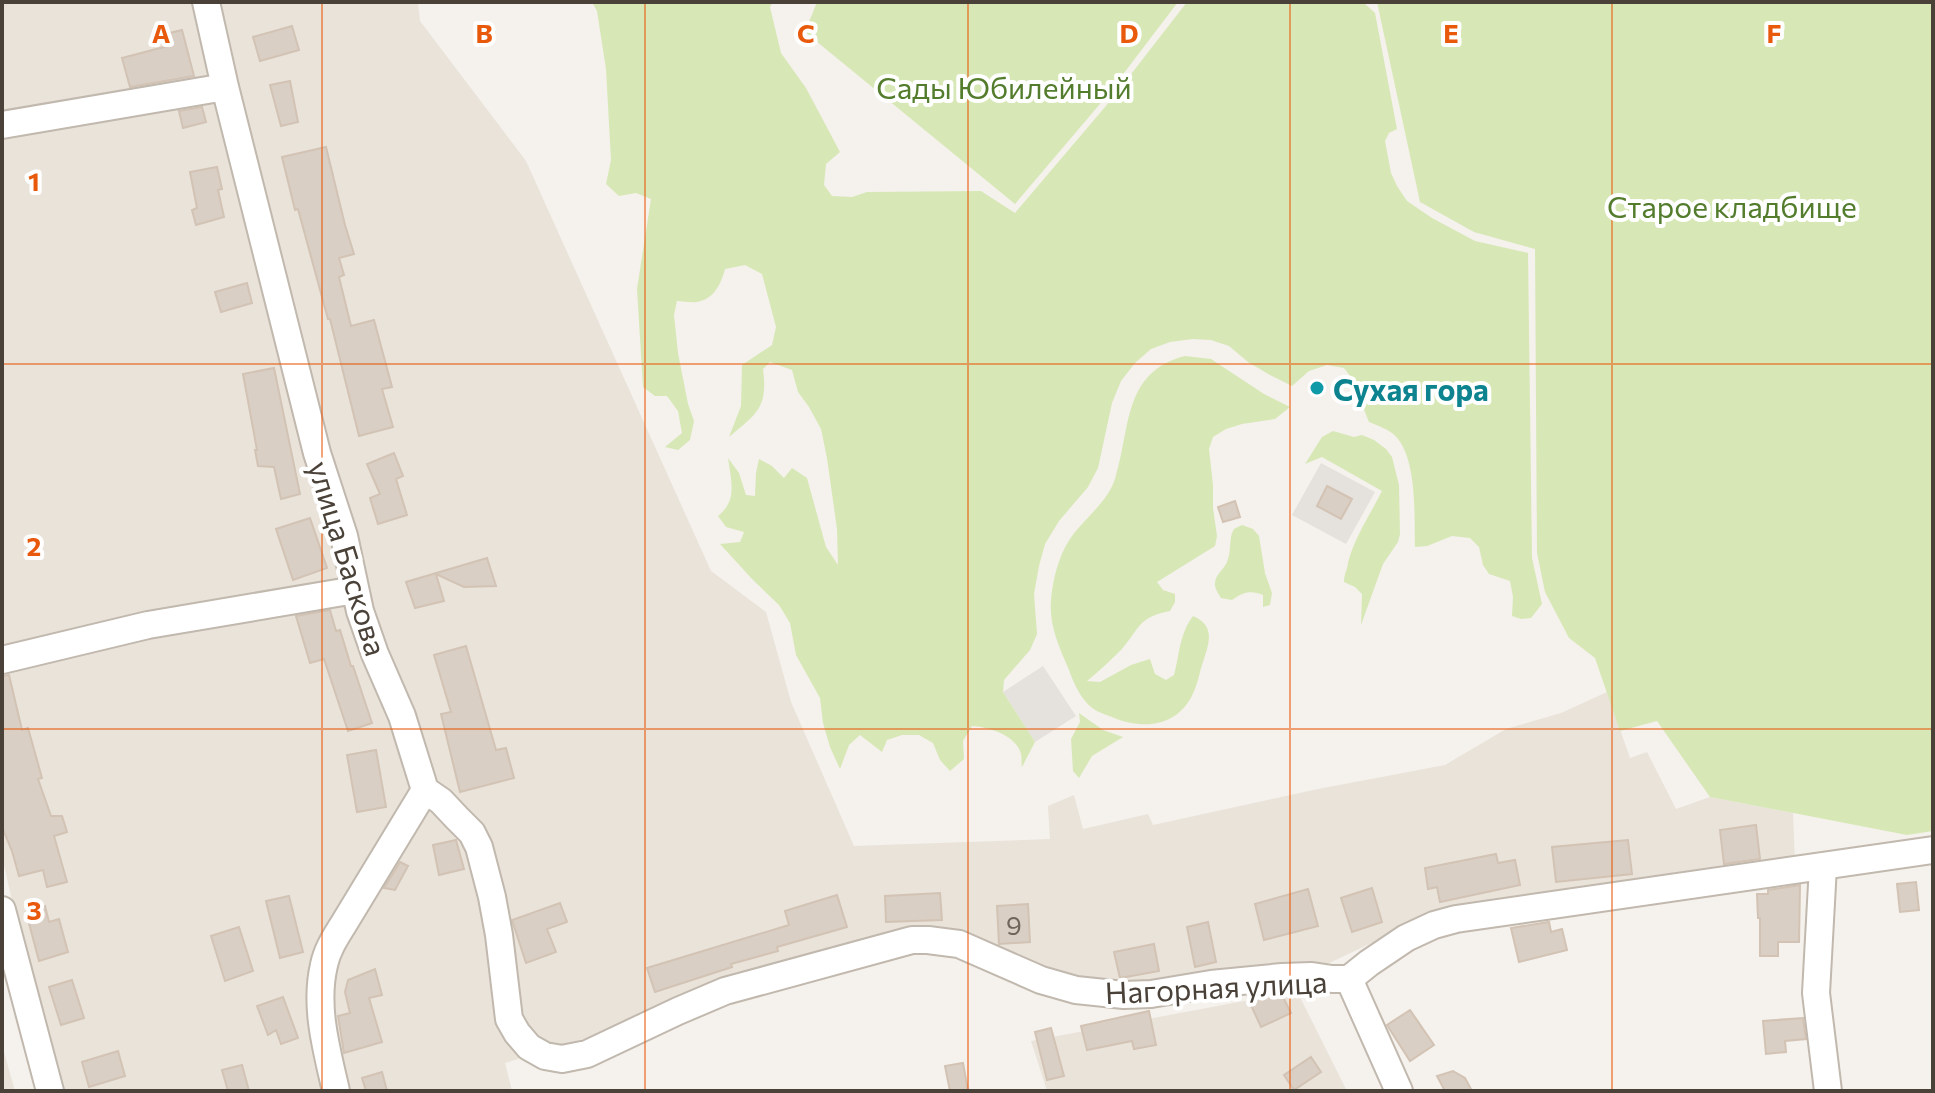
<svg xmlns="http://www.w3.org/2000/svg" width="1935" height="1093" font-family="Commissioner,sans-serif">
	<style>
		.residential { fill: #e9e3da }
		.industrial { fill: #e5e1dd }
		.green { fill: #d7e8b6 }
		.building { fill: #dacfc4; stroke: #d2c3b4; stroke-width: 2 }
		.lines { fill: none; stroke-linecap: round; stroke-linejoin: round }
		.minor-casing { stroke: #c1b8ae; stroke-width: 30 }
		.minor { stroke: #fff; stroke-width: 26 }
		.grid { fill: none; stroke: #e8590c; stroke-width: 2; stroke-opacity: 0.55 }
		.culture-dot { fill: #0f9aa8; stroke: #fff; stroke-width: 3 }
		.labels { text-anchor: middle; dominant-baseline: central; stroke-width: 8; stroke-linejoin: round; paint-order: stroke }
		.number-label { font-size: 26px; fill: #6e655c }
		.park-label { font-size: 30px; fill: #537c2c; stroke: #fff }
		.culture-label { font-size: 30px; font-weight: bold; fill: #0d838f; stroke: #fff; text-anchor: start }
		.street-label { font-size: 30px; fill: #4a4239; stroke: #fff }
		.grid-label { font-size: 26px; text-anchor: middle; font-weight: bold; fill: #e8590c; stroke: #fff; stroke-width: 8; stroke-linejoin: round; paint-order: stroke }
	</style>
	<rect width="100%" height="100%" fill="#f5f1ec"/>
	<path class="residential" d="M 2,2 L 418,2 L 420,21 L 526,161 L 711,571 L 766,612 L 791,702 L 854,846 L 1050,839 L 1048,806 L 1074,795 L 1083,829 L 1148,814 L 1153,825 L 1318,789 L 1445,765 L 1506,729 L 1561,713 L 1607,692 L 1630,758 L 1647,752 L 1676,809 L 1710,797 L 1793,813 L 1795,862 L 1431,915 L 1325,965 L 1246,968 L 1184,974 L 1115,986 L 1053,976 L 977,936 L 952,931 L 891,933 L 802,956 L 749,974 L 601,1035 L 572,1042 L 505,1063 L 512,1091 L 60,1091 L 31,985 L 2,856 Z
		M 1297,991 L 1347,1091 L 1047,1091 L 1031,1041 Z
		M 2,1045 L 15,1091 L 2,1091 Z"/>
	<path class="industrial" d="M 1321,463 L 1375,492 L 1346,544 L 1292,515 Z
		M 1043,666 L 1076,716 L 1035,742 L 1003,692 Z"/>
	<path class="green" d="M 592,2 L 773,2 L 770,7 L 781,53 L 806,88 L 840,152 L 826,164 L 824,185 L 832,196 L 852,197 L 867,192 L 981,191 L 1015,213 L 1111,100 L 1187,2 L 1363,2 L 1375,13 L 1397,129 L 1389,133 L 1385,141 L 1391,173 L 1397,186 L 1407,201 L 1432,218 L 1475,241 L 1528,253 L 1532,558 L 1542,604 L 1531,618 L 1521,619 L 1512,616 L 1513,597 L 1510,581 L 1489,574 L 1483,565 L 1479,547 L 1470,538 L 1452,536 L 1427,546 L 1415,547 C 1414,516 1418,453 1392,433 C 1385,428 1376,425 1369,422 L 1351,377 L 1344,368 L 1327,365 L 1309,371 L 1292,386 L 1270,375 L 1248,362 L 1229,346 L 1211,340 L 1193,339 L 1170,342 L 1151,349 L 1135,363 L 1121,381 L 1112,403 L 1098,468 L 1088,487 L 1059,521 L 1045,544 L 1039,566 L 1034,594 L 1037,634 L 1030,650 L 1004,680 L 1003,692 L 1035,742 L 1022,767 C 1021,763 1022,758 1021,754 C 1016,735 989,727 972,726 L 963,741 L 964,759 L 950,771 L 940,760 L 933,743 L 919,735 L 902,735 L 887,740 L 882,752 L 860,735 L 849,745 L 840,769 L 830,747 L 823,723 L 820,698 L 796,655 L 790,623 L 779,605 L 753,580 L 720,544 L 740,542 L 744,532 L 726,527 L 718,516 C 738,500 731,481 728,458 L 739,473 L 746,495 L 755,496 L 756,473 L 759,459 L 772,466 L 784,478 L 792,468 L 807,478 L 826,547 L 838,565 L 837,529 L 827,458 L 821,429 L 809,407 L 798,392 L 792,370 L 770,362 L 763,369 C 768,408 757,413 729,437 L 741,406 L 742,365 L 772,345 L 776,327 L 762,274 L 745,265 L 725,269 C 721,284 714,299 697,302 C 691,303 683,301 677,301 L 674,315 L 678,353 L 688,404 L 694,421 L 690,440 L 678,450 L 665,447 L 682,433 L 678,411 L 667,396 L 655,396 L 643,387 L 637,289 L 651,199 L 636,193 L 619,196 L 606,184 L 611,160 L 606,69 L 597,11 Z
		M 817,2 L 1178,2 L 1105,98 L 1015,204 L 805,32 Z
		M 1377,2 L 1933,2 L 1933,831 L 1907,835 L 1710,797 L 1657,721 L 1620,731 L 1595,658 L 1569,638 L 1545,592 L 1537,553 L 1535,249 L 1474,232 L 1420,202 Z
		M 1185,356 L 1211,359 L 1264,394 L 1290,407 L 1275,419 L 1242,424 L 1226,429 L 1213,437 L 1209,449 L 1213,485 L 1213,508 L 1217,536 L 1215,546 L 1157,582 L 1163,590 L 1175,594 L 1175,602 L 1170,611 C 1138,617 1140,628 1121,650 C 1110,661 1099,671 1087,681 L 1100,682 L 1131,665 L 1150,659 L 1155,674 L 1166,680 L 1174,675 C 1180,653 1179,635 1193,616 C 1216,626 1209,643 1203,662 C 1200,670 1199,678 1196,686 C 1183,725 1147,732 1112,717 C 1103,714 1092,710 1086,702 C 1078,693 1073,681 1069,670 C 1059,646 1049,626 1051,600 C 1053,577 1060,550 1075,532 C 1089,515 1108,500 1115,479 C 1131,429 1122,372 1185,356 Z
		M 1333,431 L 1354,437 L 1362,435 L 1374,440 L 1386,449 L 1392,457 L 1399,485 L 1400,534 L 1398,542 L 1383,564 L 1361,625 L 1362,594 L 1355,587 L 1344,582 C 1344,574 1347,571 1348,563 C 1354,538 1370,515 1382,491 L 1322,457 L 1305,464 L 1322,437 Z
		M 1242,525 L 1253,529 L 1259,536 L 1265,573 L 1272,593 L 1270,605 L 1263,607 L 1263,595 C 1251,590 1243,592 1232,600 L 1221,598 C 1219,595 1216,590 1215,586 C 1214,575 1223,571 1227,562 C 1232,551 1228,539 1234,529 Z
		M 1079,713 L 1103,730 L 1123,737 L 1092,756 L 1079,778 L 1073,771 L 1071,739 L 1080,722 Z"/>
	<path class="building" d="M 292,26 L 299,50 L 260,61 L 253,37 Z
		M 182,30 L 194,76 L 130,87 L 122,58 L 164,47 L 161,35 Z
		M 290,81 L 298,122 L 281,126 L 270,85 Z
		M 202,107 L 206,122 L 183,128 L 179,111 Z
		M 326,147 L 345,225 L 354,254 L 339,258 L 344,275 L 339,277 L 351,326 L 374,320 L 392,387 L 382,389 L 393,427 L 359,436 L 330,319 L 328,319 L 298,209 L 295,210 L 282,157 Z
		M 217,167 L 222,189 L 218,190 L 224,217 L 196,225 L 192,210 L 197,208 L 190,172 Z
		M 247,283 L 252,303 L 221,312 L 215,292 Z
		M 274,368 L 300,494 L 281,499 L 274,467 L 258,466 L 255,450 L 257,450 L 243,374 Z
		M 394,453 L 403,476 L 396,479 L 407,515 L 378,524 L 370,498 L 380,494 L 367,464 Z
		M 1327,486 L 1352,499 L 1341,519 L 1317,506 Z
		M 1235,501 L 1240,517 L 1223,522 L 1218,507 Z
		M 310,518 L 327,568 L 293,580 L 276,529 Z
		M 487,558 L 496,586 L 464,587 L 436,574 L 444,601 L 415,608 L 406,582 Z
		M 330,610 L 336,631 L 340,630 L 351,666 L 353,666 L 372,723 L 348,731 L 324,659 L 310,663 L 296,616 Z
		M 466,646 L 496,750 L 506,748 L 514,778 L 460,792 L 441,714 L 451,712 L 434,655 Z
		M 9,675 L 22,730 L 28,728 L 42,778 L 38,779 L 51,816 L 62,816 L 67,832 L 54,836 L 67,882 L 47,887 L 43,870 L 19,876 L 12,851 L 2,827 L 2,676 Z
		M 376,750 L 386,807 L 357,812 L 347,755 Z
		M 1756,825 L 1760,859 L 1724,864 L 1720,830 Z
		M 456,840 L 464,869 L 439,875 L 433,845 Z
		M 1628,840 L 1632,874 L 1556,882 L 1552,847 Z
		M 1496,854 L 1498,863 L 1515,860 L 1520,885 L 1440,902 L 1437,887 L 1428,889 L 1425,868 Z
		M 400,862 L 408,866 L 395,890 L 384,888 Z
		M 1916,882 L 1919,910 L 1900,912 L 1897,884 Z
		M 1800,885 L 1799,942 L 1778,942 L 1778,956 L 1760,956 L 1760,918 L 1758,918 L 1757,894 L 1768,894 L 1768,890 Z
		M 1372,888 L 1382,922 L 1352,932 L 1341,898 Z
		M 1308,889 L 1318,926 L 1264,940 L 1255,904 Z
		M 940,893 L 942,920 L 886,922 L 885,896 Z
		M 837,895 L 847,927 L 777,947 L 778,951 L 731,964 L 732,967 L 655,992 L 647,968 L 789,925 L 785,911 Z
		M 289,896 L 303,952 L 280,958 L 266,901 Z
		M 560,903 L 567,922 L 547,929 L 556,952 L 526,963 L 512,920 Z
		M 1028,904 L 1030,942 L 999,944 L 997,906 Z
		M 45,906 L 49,922 L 59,919 L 68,952 L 39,961 L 26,912 Z
		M 1208,922 L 1216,962 L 1195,967 L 1187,927 Z
		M 1549,922 L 1551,932 L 1562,929 L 1567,950 L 1519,962 L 1511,928 Z
		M 239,927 L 253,971 L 225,981 L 211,936 Z
		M 1154,944 L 1159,971 L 1120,978 L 1114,952 Z
		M 375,969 L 382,995 L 369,998 L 382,1042 L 344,1053 L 338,1016 L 350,1013 L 345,992 L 348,980 Z
		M 72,980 L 84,1018 L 61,1025 L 49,987 Z
		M 1281,993 L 1291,1013 L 1261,1027 L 1250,1003 L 1269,994 Z
		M 283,997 L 298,1038 L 281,1044 L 276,1030 L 268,1035 L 257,1006 Z
		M 1410,1010 L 1434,1045 L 1410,1061 L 1387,1025 Z
		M 1149,1011 L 1156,1045 L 1134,1049 L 1132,1041 L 1087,1050 L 1081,1026 Z
		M 1803,1018 L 1806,1039 L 1785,1041 L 1786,1052 L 1766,1054 L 1763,1021 Z
		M 1051,1028 L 1064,1076 L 1047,1080 L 1035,1032 Z
		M 118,1051 L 125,1076 L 89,1087 L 82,1062 Z
		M 1311,1057 L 1321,1072 L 1294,1090 L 1284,1075 Z
		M 963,1063 L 968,1091 L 950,1091 L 945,1066 Z
		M 242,1065 L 249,1091 L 228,1091 L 222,1070 Z
		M 1453,1071 L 1465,1078 L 1472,1091 L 1445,1091 L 1437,1076 Z
		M 382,1072 L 387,1091 L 366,1091 L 362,1078 Z"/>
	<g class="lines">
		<g class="minor-casing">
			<path id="minor" d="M 206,2 L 225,87 L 317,453 L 344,536 L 360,611 L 375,654 L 402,716 L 425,790 L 343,925 C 335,938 327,950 324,965 C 314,1007 327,1051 336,1091
				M 2,125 L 225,87
				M 2,660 L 148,625 L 355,590
				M 425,790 L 441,801 L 457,818 L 472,833 L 479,847 L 492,897 L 499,935 L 509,1019 L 517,1033 L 529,1047 L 545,1056 L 562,1059 L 587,1054 L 678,1011 L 725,991 L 912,940 L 928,940 L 959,944 L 1041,980 L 1076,990 L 1124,995 L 1151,994 L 1211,984 L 1282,977 L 1312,976 L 1332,979 L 1349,979 L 1369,963 L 1406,938 L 1434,925 L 1456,919 L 1933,850
				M 1823,866 L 1816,993 L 1828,1091
				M 2,910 L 50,1091
				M 1349,979 L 1399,1091"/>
		</g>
		<use href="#minor" class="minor"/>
	</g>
	<path class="grid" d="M 322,2 L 322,1091M 645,2 L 645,1091M 968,2 L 968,1091M 1290,2 L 1290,1091M 1612,2 L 1612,1091M 2,364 L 1933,364M 2,729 L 1933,729"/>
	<circle class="culture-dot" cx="1317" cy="388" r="8"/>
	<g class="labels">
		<g class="number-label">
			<text x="1014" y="924">9</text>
		</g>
		<g class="park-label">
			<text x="1004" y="86">Сады Юбилейный</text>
			<text x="1732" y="205">Старое кладбище</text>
		</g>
		<g class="culture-label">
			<text x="1333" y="388">Сухая гора</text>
		</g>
		<g class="street-label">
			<text transform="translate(349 558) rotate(73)">улица Баскова</text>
			<text transform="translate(1216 986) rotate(-3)">Нагорная улица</text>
		</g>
	</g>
	<g class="grid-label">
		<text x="161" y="43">A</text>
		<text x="484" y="43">B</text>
		<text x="806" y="43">C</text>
		<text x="1129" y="43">D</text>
		<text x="1451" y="43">E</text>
		<text x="1774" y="43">F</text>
		<text x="34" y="191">1</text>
		<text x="34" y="556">2</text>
		<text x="34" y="920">3</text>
	</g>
	<rect width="1935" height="1093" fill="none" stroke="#4a4239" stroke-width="8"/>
</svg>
